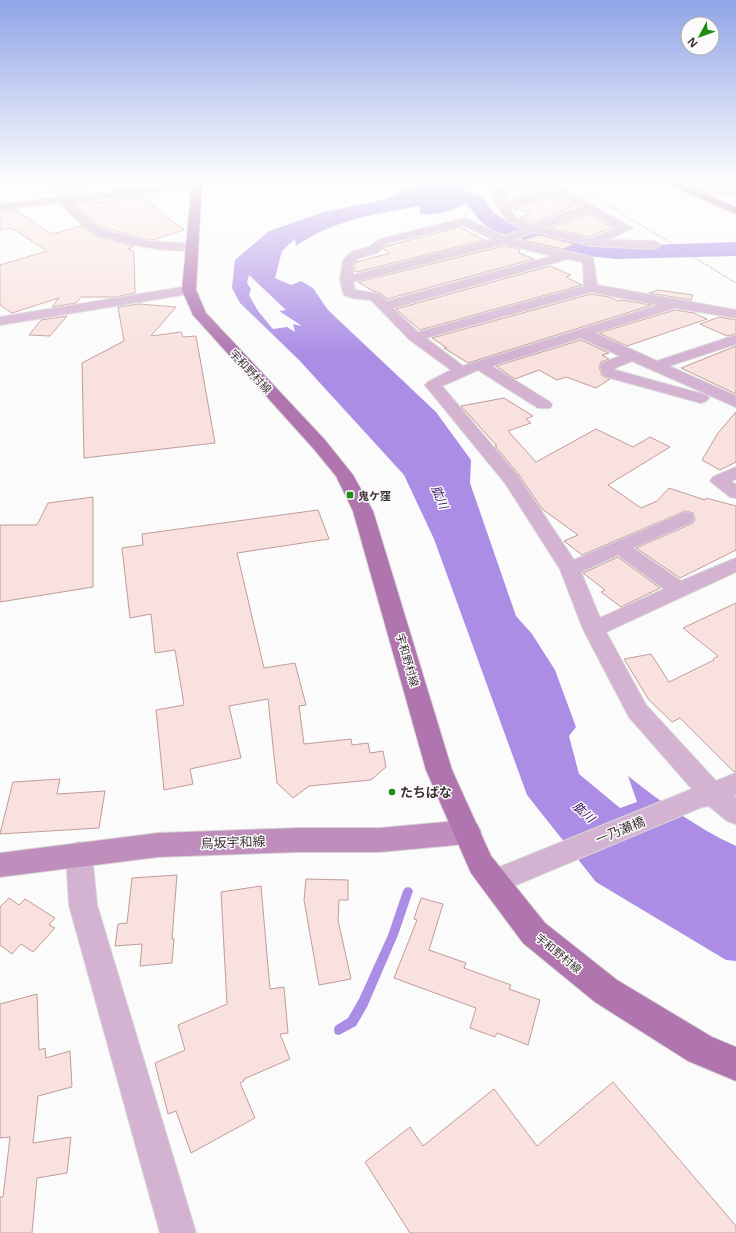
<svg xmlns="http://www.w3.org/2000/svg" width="736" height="1233" font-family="'Noto Sans','Noto Sans JP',sans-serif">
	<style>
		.green { fill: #fbc7a5 }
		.water { fill: #ac8de5; fill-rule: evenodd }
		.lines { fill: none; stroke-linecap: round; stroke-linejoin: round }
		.stream { fill: #ac8de5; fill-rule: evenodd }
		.river { fill: #ac8de5; fill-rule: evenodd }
		.building { fill: #f8e1de; stroke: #c19c98 }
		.minor-casing { stroke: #d9d6d7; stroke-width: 2 }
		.secondary-casing { stroke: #d9d6d7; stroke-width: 2 }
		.primary-casing { stroke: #d9d6d7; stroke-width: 2 }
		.minor { fill: #d4b2d2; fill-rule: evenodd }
		.secondary { fill: #c08ebd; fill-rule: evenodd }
		.primary { fill: #b074ae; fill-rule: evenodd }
		.rail { stroke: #8d8587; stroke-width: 1.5; stroke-dasharray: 1 2; stroke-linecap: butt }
		.poi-dot { fill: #1e8d11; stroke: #fbfbfb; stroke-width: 1.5 }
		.labels { text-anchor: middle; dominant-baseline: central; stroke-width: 3; stroke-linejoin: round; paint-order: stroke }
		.street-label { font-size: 11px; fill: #3e2f34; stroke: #fbfbfb }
		.poi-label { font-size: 11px; font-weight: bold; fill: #3e2f34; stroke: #fbfbfb; text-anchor: start }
		.water-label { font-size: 12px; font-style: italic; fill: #36115f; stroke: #fbfbfb }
		.near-poi-label { font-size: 13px; font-weight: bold; fill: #3e2f34; stroke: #fbfbfb; text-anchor: start }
		.near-street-label { font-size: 13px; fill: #3e2f34; stroke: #fbfbfb }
	</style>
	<rect width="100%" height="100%" fill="#fbfbfb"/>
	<path class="green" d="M 687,182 L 736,182 L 736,197 L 720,195 Z"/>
	<path class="water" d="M 424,182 L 475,182 L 468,189 L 470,184 L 462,186 L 464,193 L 472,197 C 461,210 437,216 420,214 L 419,206 C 375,214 333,220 296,246 L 295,239 L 282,251 L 275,278 L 291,285 L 301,281 L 313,288 L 328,310 L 436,412 L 471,460 L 470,483 L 516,616 L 532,634 L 555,670 L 576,727 L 569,736 L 579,774 L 620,808 L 637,802 L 628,776 C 661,802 697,828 736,846 L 736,961 L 726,960 L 596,882 L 527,795 L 434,539 L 404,475 L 299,360 L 240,303 L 232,288 L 235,260 L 269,231 L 324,212 L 383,200 ZM 249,275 L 286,310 L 279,311 L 302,326 L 293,324 L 295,332 L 287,327 L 273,329 L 258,311 L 249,295 L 251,289 L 247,283 Z"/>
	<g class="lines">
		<path class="stream" d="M 408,887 L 411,888 L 413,891 L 398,935 L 367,1007 L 356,1026 L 339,1035 L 335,1034 L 334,1030 L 335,1026 L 348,1018 L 359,999 L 388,935 L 403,891 L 405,888 Z"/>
		<path class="river" d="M 450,184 L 482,196 L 494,213 L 508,222 L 583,244 L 616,246 L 736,242 L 736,256 L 616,259 L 575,255 L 493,231 L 480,221 L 467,204 L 443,194 L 440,190 L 443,186 Z"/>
	</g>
	<path class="building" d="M 70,182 L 82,182 L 87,192 L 63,195 L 50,185 Z
		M 119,182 L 141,182 L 143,186 L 122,189 Z
		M 147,195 L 154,207 L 184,230 L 153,240 L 147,240 L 99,226 L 74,203 L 92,201 L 93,203 Z
		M 552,195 L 564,200 L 559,202 L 574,206 L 535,223 L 519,218 L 531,213 L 514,208 Z
		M 15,210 L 52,234 L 81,226 L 96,236 L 134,246 L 128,249 L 134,252 L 135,293 L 115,297 L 81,297 L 76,303 L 52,307 L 59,298 L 12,313 L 0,305 L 0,265 L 47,251 L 12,228 L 0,230 L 0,211 Z
		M 588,214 L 612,227 L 589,237 L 550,228 Z
		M 460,227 L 484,240 L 357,272 L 354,271 L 354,265 L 357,262 L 390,253 L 383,249 L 387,246 Z
		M 540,235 L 575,244 L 563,249 L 522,240 Z
		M 504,246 L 520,249 L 519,253 L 534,259 L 387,299 L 381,293 L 373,291 L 358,282 Z
		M 550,266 L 571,275 L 566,277 L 582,285 L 420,330 L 396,309 Z
		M 658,290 L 693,295 L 691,300 L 649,293 Z
		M 591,294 L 609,297 L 618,301 L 622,300 L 652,305 L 468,363 L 444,348 L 447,348 L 432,338 Z
		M 139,304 L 176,307 L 151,336 L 181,332 L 183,337 L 196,336 L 215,443 L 84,458 L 82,363 L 124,341 L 118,307 Z
		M 675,310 L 694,313 L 707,319 L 627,346 L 599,333 Z
		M 67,316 L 50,336 L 29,335 L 41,320 Z
		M 719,317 L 736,320 L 736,334 L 727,336 L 700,324 Z
		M 581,340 L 609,353 L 602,355 L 609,359 L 601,362 L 599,366 L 602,376 L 610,379 L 596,388 L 566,377 L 557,380 L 539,370 L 515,379 L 496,366 Z
		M 736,346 L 736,394 L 681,368 Z
		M 504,398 L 533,416 L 526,419 L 531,423 L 508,431 L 536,462 L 596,429 L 633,447 L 650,437 L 670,447 L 608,485 L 641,508 L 657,501 L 669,488 L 705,500 L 706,498 L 736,506 L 736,550 L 680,578 L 636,548 L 693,523 L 695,519 L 693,513 L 685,511 L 582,555 L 564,541 L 578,535 L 542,509 L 519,475 L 495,446 L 497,446 L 461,406 Z
		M 736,412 L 736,462 L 720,470 L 702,460 L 718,433 Z
		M 93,497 L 93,587 L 0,602 L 0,525 L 37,525 L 48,503 Z
		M 318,510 L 329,539 L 237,553 L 264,668 L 295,663 L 306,705 L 299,706 L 304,744 L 351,739 L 352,745 L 368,743 L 370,753 L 383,751 L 386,767 L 371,780 L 309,786 L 293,798 L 277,783 L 268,699 L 229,706 L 241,758 L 190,769 L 193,784 L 164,790 L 156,710 L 184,705 L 175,650 L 155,653 L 151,614 L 130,618 L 122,548 L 143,545 L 142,534 Z
		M 618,557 L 660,588 L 621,607 L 601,592 L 605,590 L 583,573 Z
		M 736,603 L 736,772 L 734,772 L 680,718 L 672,722 L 649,700 L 624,659 L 651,654 L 669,682 L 714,660 L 713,659 L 718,656 L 683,628 Z
		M 60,779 L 57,794 L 105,791 L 99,828 L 0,834 L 13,782 Z
		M 177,875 L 172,939 L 174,939 L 172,963 L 140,966 L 142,944 L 115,946 L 118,924 L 127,923 L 132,878 Z
		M 306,879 L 348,880 L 348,900 L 339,900 L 338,920 L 351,979 L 319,985 L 304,900 Z
		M 261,886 L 270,989 L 284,987 L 288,1033 L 280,1034 L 290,1059 L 244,1079 L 244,1081 L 240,1083 L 255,1118 L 191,1153 L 176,1111 L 168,1114 L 155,1063 L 185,1050 L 178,1025 L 227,1004 L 221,892 Z
		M 9,898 L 19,905 L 25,899 L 55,918 L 49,925 L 55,928 L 33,952 L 21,944 L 12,954 L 0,945 L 0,907 Z
		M 421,898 L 443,904 L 429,950 L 466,963 L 464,968 L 511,985 L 509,989 L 540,1000 L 528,1045 L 497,1033 L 495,1037 L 470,1028 L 476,1008 L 394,978 L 417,920 L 414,919 Z
		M 37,994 L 39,1050 L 45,1048 L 46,1058 L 70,1051 L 72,1087 L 38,1096 L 33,1143 L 71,1137 L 67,1173 L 37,1178 L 32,1233 L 0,1233 L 0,1197 L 3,1197 L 10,1137 L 0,1138 L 0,1004 Z
		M 613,1082 L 736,1226 L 736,1233 L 410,1233 L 365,1162 L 410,1127 L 423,1146 L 494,1089 L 537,1146 Z"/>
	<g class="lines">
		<g class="minor-casing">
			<path id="minor" d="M 192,182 L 201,183 L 202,185 L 197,188 L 71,202 L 98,227 L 111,232 L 147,241 L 195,244 L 197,246 C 187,259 102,240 89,231 C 79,223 69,212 60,203 L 0,210 L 0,204 Z
				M 526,182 L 550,182 L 590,204 L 595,205 L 596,207 L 632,228 L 608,240 L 655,241 L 661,245 L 655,249 L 591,246 L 534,232 L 515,240 L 593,257 L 597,285 L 736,310 L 736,318 L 675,308 L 595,333 L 657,361 L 736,335 L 736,344 L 669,366 L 736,396 L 736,407 L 632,361 L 615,368 L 615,370 L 706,395 L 709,398 L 706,401 L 701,403 L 603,376 L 600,366 L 602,363 L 620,356 L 581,338 L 492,366 L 550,402 L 552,405 L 550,408 L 538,408 L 478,370 L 442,386 L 518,476 L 574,560 L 685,512 L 692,514 L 694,518 L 692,522 L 633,548 L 681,581 L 736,558 L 736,572 L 606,632 L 646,705 L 716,781 L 736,773 L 736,795 L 733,796 L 736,798 L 736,824 L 727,821 L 709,806 L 702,807 L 495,894 L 485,891 L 481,882 L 485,873 L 692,789 L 629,717 L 583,629 L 560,569 L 505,483 L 425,385 L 428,382 L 451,370 L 410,340 L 371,300 L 352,298 L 344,295 L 343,292 L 340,280 L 343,260 L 351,252 L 369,247 L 380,239 L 465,218 L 504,236 L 523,229 L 508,222 L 498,207 L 492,192 L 499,187 ZM 541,186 L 547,190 L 506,202 L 503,193 ZM 554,193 L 580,207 L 534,225 L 516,218 L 509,208 ZM 588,212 L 617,228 L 590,239 L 545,228 ZM 463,225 L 492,239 L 353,275 L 353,264 L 359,258 L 377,253 L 388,243 ZM 504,244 L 552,256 L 387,301 L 380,294 L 355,290 L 353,282 ZM 568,259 L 583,262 L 584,286 L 418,332 L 393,308 ZM 591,292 L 658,305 L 463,366 L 426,338 ZM 618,555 L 664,589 L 600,618 L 581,572 Z
				M 707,182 L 718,182 L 723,189 C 718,194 689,197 684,192 L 689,189 L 711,187 Z
				M 189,286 L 194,287 L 195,290 L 194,293 L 0,325 L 0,317 Z
				M 736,467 L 736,479 L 731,481 L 736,485 L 736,498 L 730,497 L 710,481 L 713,477 Z
				M 79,842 L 89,846 L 92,854 L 97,905 L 196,1233 L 160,1233 L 69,905 L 66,854 L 69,846 Z"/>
		</g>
		<g class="secondary-casing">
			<path id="secondary" d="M 467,820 L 477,824 L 481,832 L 477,840 L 467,844 L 380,852 L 300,852 L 158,857 L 0,877 L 0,853 L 158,833 L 300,828 L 380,828 Z"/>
		</g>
		<g class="primary-casing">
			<path id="primary" d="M 192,182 L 202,182 L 196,290 L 206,313 L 325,440 L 353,475 L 373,511 L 452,770 L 491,856 L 545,923 L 617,980 L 712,1037 L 736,1047 L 736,1081 L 688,1061 L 595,1002 L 523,943 L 471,873 L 426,770 L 353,511 L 336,476 L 313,448 L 193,315 L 182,290 Z
				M 663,182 L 678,182 L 736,207 L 736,214 Z"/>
		</g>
		<use href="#minor" class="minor"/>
		<use href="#secondary" class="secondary"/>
		<use href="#primary" class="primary"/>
		<path class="rail" d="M 563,182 L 620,212 L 736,283"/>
	</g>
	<linearGradient id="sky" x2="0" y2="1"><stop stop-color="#90a4e7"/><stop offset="0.51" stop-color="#fdfdfd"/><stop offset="1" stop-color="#fdfdfd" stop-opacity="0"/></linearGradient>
	<rect width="736" height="355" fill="url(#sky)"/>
	<g class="poi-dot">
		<rect x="346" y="491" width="8" height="8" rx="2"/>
		<circle cx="392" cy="792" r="4"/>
	</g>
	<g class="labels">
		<g class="street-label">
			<text transform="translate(251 371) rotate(47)">宇和野村線</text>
			<text transform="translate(408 660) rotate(74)">宇和野村線</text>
			<text transform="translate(559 953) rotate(39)">宇和野村線</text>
		</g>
		<g class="poi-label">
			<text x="358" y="495">鬼ケ窪</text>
		</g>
		<g class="water-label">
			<text transform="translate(440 497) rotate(67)">肱川</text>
			<text transform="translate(584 812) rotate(42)">肱川</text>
		</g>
		<g class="near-poi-label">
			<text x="400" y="792">たちばな</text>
		</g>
		<g class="near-street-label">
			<text transform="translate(620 830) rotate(-22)">一乃瀬橋</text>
			<text transform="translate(233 842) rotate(-2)">鳥坂宇和線</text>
		</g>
	</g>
	<g transform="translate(700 36) rotate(229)"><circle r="19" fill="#fbfbfb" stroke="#afa9ab"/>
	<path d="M0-3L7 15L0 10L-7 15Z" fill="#1e8d11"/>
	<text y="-6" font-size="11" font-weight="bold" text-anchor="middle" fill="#3e2f34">N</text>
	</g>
</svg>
